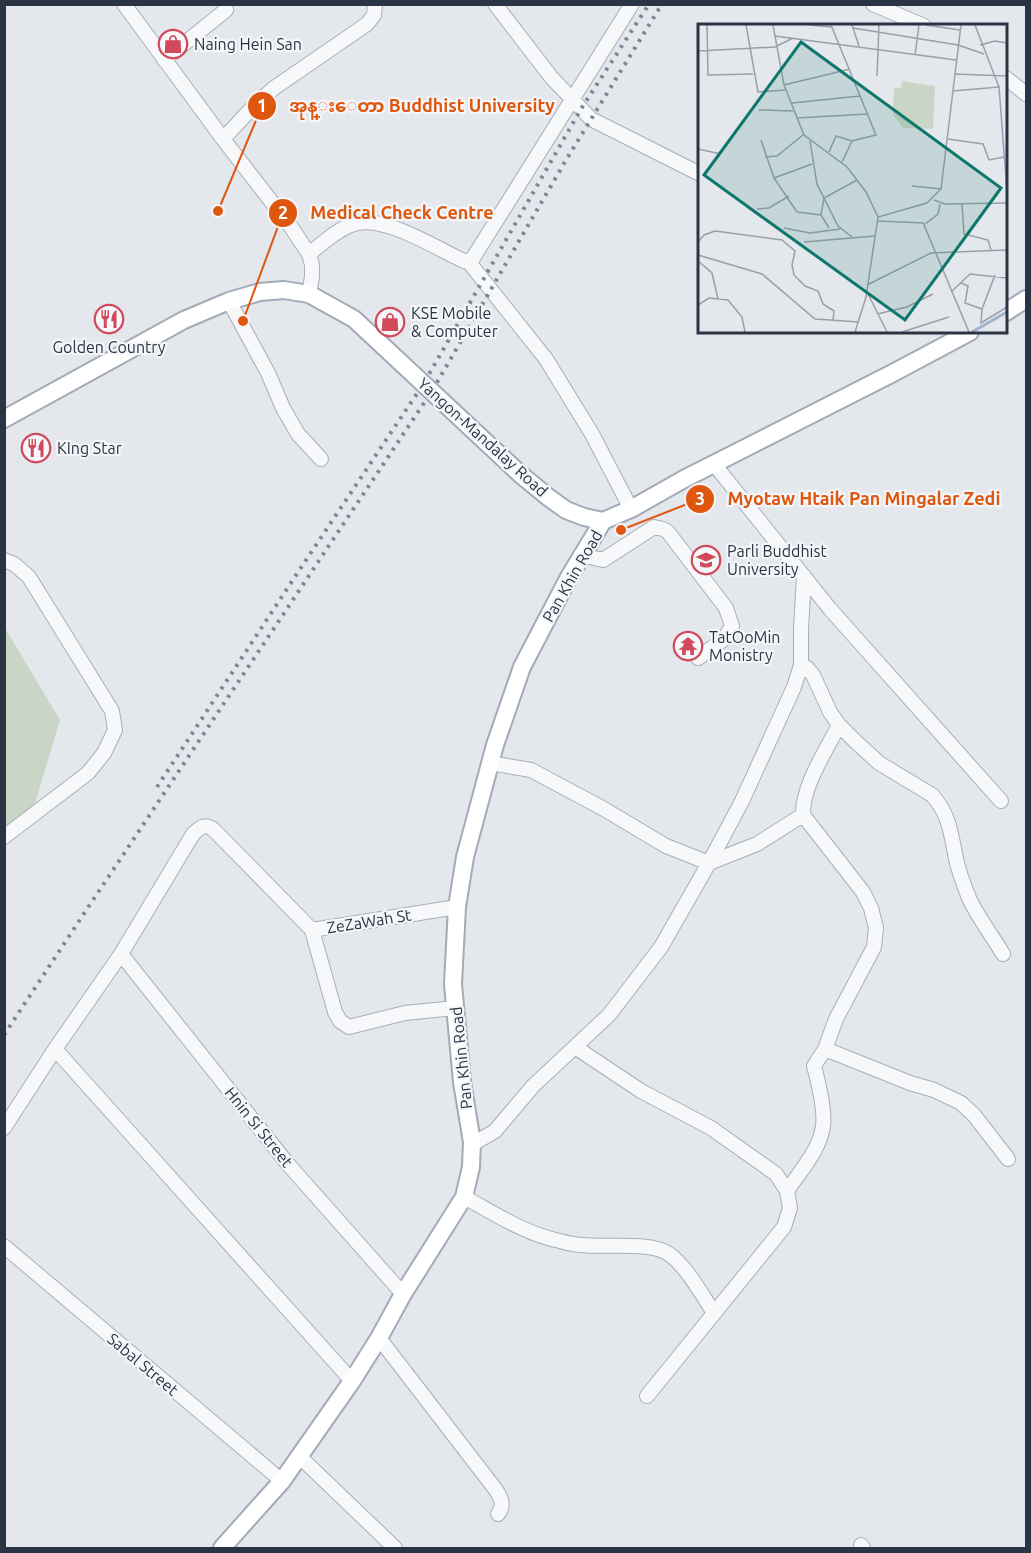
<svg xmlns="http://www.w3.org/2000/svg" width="1031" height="1553" font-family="Ubuntu,'Noto Sans Myanmar',sans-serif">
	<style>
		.green { fill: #c9d6c5 }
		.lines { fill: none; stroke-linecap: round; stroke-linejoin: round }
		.minor-casing { stroke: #a9aeb7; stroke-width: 16 }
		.major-casing { stroke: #a3abb8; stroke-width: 20 }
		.minor { stroke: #f7f8fa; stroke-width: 14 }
		.major { stroke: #fff; stroke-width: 16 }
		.rail { stroke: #7d8696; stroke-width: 4; stroke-dasharray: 3 6; stroke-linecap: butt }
		.labels { text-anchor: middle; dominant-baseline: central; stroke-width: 4.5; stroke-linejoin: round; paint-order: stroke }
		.poi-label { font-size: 16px; fill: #2b3445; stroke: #f4f6f9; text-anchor: start }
		.street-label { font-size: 16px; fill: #2b3445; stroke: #f4f6f9 }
		.inset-river { fill: none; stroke: #9fb4cc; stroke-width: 3 }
		.inset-road { fill: none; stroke: #9a9fa9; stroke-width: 1.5 }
		.view { fill: #0f766e; fill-opacity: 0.15; stroke: #0f766e; stroke-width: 3 }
		.inset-edge { fill: none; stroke: #2b3445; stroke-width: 3 }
		.leader { fill: none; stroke: #df570f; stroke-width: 2 }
		.callout-dot { fill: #df570f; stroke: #f4f6f9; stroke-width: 2 }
		.mark-label { font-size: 18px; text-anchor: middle; font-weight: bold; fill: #fff }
		.callout-label { font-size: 18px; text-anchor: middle; font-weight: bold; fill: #df570f; stroke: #f4f6f9; stroke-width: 4.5; stroke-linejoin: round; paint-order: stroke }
	</style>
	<rect width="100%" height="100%" fill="#e4e7ec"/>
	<path class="green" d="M 5,628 L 60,720 L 32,813 L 5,833 Z"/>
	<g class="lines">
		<g class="minor-casing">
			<path id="minor" d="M 124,4 L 223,139 L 291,227 L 309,254 L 312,265 L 312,277 L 309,294
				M 495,4 L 551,77 L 591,119 L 700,174
				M 873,4 L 924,26
				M 164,60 L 226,10
				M 1006,78 L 1026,94
				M 223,139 L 252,108 L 274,88 L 367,24 L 374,15 L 375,4
				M 309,254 C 322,244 335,231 351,225 C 381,212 437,249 464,261 L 468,261 L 473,258 L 632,4
				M 468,261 L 546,359 L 592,434 L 631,509
				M 229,301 L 268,373 L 283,408 L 298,434 L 321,459
				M 714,464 L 830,609 L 1001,801
				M 581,555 L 603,560 L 654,527 L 663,529 L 668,532 L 726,608 L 732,626 L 724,639 L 698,658
				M 4,560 L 14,564 L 29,577 L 112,711 L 115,730 L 104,753 L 88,773 L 4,837
				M 801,665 L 807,668 L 813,675 L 830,712 L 839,725 L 856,742 L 879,763 L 932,795 C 951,816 951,837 957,863 C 960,875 965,888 969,898 C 977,916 993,937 1003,954
				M 490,763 L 531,770 L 604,809 L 666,846 L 709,863 L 757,844 L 803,815
				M 312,930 L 335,1012 L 340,1021 L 349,1027 L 405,1013 L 455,1008
				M 121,954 L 287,1163 L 403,1294
				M 575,1047 L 641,1091 L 711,1128 L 776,1174 L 787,1191 L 790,1208 L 784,1227 L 647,1396
				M 55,1049 L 352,1381
				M 825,1049 L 910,1083 L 934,1090 L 961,1103 L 974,1115 L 1008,1159
				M 4,1128 L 55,1049 L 121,954 L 193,834 C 201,827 204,823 214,830 L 312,930 L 457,907
				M 471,1145 L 495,1131 L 533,1086 L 609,1015 L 661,947 L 709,863 L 742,801 L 794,687 L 801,665 L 801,629 L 804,576
				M 787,1191 C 800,1171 820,1150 823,1126 C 825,1111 818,1081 814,1066 L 825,1049 L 836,1019 L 874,947 L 876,928 L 871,908 L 863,892 L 803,815 C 802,786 826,751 839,725
				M 464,1197 C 494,1213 525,1234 560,1241 C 567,1243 575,1245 583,1245 C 606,1248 650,1241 669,1254 C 687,1267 702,1295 714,1313
				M 4,1246 L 282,1481
				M 379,1338 L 496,1490 C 501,1498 505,1505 498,1514
				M 299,1456 L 395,1548
				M 861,1545 L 863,1548"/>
		</g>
		<g class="major-casing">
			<path id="major" d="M 1006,312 L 1026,299
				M 4,419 L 184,320 L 229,301 L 260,292 L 284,290 L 309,294 L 354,319 L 520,474 L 548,497 L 566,510 L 584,517 L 603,521 L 631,509 L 684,479 L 891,374 L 970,332
				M 222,1548 L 282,1481 L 352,1381 L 379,1338 L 403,1294 L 464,1197 L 471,1167 L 472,1142 L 462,1082 L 453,984 L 457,907 L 465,857 L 495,745 L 522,667 L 569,577 L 603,521"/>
		</g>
		<use href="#minor" class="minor"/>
		<use href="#major" class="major"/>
		<path class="rail" d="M 157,787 L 304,563 L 424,383 L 581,109 L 649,4
			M 4,1035 L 85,912 L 432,391 L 566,160 L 662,4"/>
	</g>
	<defs>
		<g id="shop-ring" transform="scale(1.5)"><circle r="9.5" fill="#f4f6f9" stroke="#d1495b" stroke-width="1.5"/><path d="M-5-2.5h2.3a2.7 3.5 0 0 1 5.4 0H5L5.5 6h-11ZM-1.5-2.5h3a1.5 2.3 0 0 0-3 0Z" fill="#d1495b"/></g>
		<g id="restaurant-ring" transform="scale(1.5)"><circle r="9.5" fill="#f4f6f9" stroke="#d1495b" stroke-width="1.5"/><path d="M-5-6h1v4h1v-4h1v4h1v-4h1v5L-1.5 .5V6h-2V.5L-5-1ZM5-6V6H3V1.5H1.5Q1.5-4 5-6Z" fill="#d1495b"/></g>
		<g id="university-ring" transform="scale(1.5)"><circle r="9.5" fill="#f4f6f9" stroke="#d1495b" stroke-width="1.5"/><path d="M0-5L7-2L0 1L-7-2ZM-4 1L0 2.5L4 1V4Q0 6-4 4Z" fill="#d1495b"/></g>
		<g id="temple-ring" transform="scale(1.5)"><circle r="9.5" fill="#f4f6f9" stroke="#d1495b" stroke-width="1.5"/><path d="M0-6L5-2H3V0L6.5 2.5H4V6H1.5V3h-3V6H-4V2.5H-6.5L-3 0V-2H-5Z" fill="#d1495b"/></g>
	</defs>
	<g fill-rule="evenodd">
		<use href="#shop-ring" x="173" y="44"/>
		<use href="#restaurant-ring" x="109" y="319"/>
		<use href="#shop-ring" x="390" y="322"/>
		<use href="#restaurant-ring" x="36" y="448"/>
		<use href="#university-ring" x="706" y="560"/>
		<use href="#temple-ring" x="688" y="646"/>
	</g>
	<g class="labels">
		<g class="poi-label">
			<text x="194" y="44">Naing Hein San</text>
			<text x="411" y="313">KSE Mobile<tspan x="411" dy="18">&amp; Computer</tspan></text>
			<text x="109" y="347" text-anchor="middle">Golden Country</text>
			<text x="57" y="448">KIng Star</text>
			<text x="727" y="551">Parli Buddhist<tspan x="727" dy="18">University</tspan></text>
			<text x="709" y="637">TatOoMin<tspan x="709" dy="18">Monistry</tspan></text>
		</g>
		<g class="street-label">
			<text transform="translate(483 437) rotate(42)">Yangon-Mandalay Road</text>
			<text transform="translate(572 576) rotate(-60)">Pan Khin Road</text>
			<text transform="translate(369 921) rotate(-9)">ZeZaWah St</text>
			<text transform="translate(461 1058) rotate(-96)">Pan Khin Road</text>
			<text transform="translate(259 1127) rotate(51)">Hnin Si Street</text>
			<text transform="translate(143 1364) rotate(40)">Sabal Street</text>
		</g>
	</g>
	<g transform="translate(698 24)">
		<rect width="309" height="309" fill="#e4e7ec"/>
		<path d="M 204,57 L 237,62 L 235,105 L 205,104 L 195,91 L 196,64 L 203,64 Z" fill="#c9d6c5"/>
		<path class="inset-river" d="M 274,308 L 309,288"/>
		<path class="inset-road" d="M 9,1 L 10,51 L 55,50M 48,1 L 60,68 L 87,66M 75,1 L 86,61 L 106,111 L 149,143 L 168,168 L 180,193M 112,1 L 134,3M 133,1 L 178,111 L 154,117 L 144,138M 154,1 L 161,22M 228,1 L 262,6M 277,1 L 301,63M 155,4 L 260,21 L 286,30M 77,12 L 258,36M 282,21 L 297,17 L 309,19M 0,27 L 77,23 L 95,14M 217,31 L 221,1M 257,50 L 309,52M 179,52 L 181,1M 86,61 L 152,45M 255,67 L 301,63 L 309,167M 94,79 L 162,72M 61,86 L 95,87M 99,94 L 169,90M 250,115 L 285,120 L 291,136 L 306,133M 63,116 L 76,154 L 114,140M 112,117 L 119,160 L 140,202 L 154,213M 0,125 L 23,130M 131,128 L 138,112 L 154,117M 67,133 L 79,132 L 105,111M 76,154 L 99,188 L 123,191 L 131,204M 214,162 L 243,165M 236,176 L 247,180 L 309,179M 264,179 L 266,210 L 290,216 L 293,226M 242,180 L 240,190 L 226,201 L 271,308M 59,185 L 71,184 L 91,172M 123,191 L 126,174 L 159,156M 179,197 L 226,199M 86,204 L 112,209 L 142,205M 0,218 L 6,211 L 17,207 L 84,216 L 97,227 L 94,241 L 96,251 L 107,262 L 120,267 L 125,280 L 136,287 L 135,296M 106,218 L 177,212M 0,231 L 64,250 L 117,295 L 161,298M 0,237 L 14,249 L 20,275M 297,251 L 284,285 L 283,299 L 309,283M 263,259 L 270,262 L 267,279 L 284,285M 169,261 L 233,229 L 309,226M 253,268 L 272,250 L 309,254M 170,270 L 189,308M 0,281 L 11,274 L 30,276 L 44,293 L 47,308M 179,290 L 209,283 L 235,270M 157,308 L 168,273 L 180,193 L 229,179 L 243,165 L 263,1M 204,308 L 251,293"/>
		<path class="view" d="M 103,18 L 303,164 L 207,296 L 6,151 Z"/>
		<rect width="309" height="309" class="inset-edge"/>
	</g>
	<path class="leader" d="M218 211L262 106M243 321L283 213M621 530L700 499"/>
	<g class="callout-dot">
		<circle cx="218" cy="211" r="6"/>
		<circle cx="243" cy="321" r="6"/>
		<circle cx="621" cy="530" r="6"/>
		<circle cx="262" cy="106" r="15"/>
		<circle cx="283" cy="213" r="15"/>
		<circle cx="700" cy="499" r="15"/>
	</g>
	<g class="mark-label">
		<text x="262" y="112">1</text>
		<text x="283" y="219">2</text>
		<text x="700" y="505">3</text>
	</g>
	<g class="callout-label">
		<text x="422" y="112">အုန္းေတာ Buddhist University</text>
		<text x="402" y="219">Medical Check Centre</text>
		<text x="864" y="505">Myotaw Htaik Pan Mingalar Zedi</text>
	</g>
	<rect width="1031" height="1553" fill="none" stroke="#2b3445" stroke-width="12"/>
</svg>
